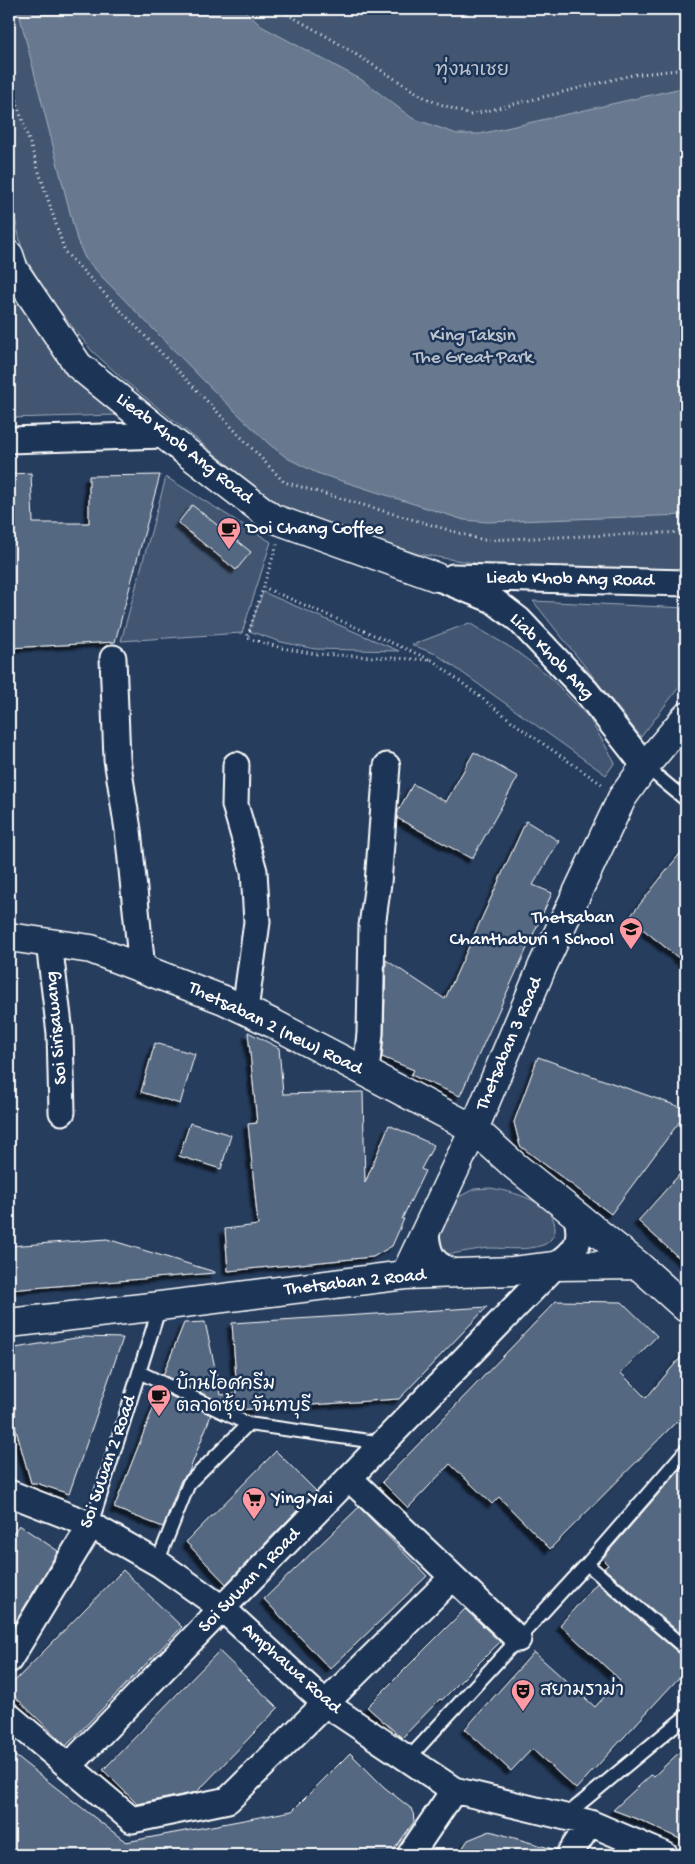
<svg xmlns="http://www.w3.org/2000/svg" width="695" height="1864" font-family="'Gochi Hand','Playpen Sans Thai',sans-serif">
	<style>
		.green { fill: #425672; stroke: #a0aab8 }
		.water { fill: #67788e; stroke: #a4aebb }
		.building { fill: #556781; stroke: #fff; filter: url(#shadow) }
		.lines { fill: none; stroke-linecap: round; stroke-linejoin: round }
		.lane-casing { stroke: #fff; stroke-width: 16 }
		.street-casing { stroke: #fff; stroke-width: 29 }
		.secondary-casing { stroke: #fff; stroke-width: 31 }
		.path { stroke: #fff; stroke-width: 3; stroke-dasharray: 1 4; stroke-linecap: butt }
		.lane { stroke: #1d3557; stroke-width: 12 }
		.street { stroke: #1d3557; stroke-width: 25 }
		.secondary { stroke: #1d3557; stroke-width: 28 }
		.labels { text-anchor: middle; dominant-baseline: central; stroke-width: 5; stroke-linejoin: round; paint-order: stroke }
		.park-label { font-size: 19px; fill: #bdc4ce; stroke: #1d3557 }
		.street-label { font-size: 19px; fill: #fff; stroke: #1d3557 }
		.poi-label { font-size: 19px; fill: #fff; stroke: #1d3557; text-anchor: start }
	</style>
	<defs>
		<filter id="shadow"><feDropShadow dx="-4.5" dy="4.5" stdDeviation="1" flood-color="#0009"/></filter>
	</defs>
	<rect width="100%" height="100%" fill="#263d5e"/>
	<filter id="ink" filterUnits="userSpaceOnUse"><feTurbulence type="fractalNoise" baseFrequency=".02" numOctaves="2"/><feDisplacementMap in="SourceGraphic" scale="10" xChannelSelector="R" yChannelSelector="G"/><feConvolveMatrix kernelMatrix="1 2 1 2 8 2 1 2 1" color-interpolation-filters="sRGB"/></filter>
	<g filter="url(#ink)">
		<path class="green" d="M 9,9 L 686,9 L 686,571 L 487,565 L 418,554 L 285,511 L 125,381 L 92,351 L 51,300 L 23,254 L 9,192 Z
			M 9,286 L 117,415 L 9,418 Z
			M 166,477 L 271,542 L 242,633 L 121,641 Z
			M 263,592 L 399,651 L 315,649 L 281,642 L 249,631 Z
			M 533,601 L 686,608 L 686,678 L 641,737 Z
			M 469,623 L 513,649 L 548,675 L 589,718 L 615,762 L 606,775 L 436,654 L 412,645 Z
			M 490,1188 C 510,1191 558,1202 555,1231 C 554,1236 549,1243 543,1245 C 526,1251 507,1248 489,1248 C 477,1249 464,1252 451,1254 L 446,1254 L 438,1247 L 436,1233 L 453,1200 L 474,1189 Z"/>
		<path class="water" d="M 18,9 L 243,9 L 261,26 L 362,80 L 412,118 L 457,134 L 480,134 L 686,87 L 686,515 L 487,522 L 464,520 L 317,473 L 287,458 L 269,444 L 210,387 L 104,279 L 85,258 L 77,240 Z"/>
		<path class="building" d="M 31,473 L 33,523 L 89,523 L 89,476 L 160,475 L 115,642 L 9,648 L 9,474 Z
			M 192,505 L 251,552 L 236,570 L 178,523 Z
			M 474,752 L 518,777 L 472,859 L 397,818 L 398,811 L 413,784 L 446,802 Z
			M 526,821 L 559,841 L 533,885 L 552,893 L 460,1096 L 411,1075 L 414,1070 L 382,1057 L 384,1033 L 386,960 L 445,999 Z
			M 686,846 L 686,964 L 629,918 Z
			M 248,1032 L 279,1048 L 283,1094 L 363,1092 L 365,1183 L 389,1125 L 434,1145 L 421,1169 L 425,1171 L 402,1219 L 404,1219 L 392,1246 L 373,1257 L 228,1271 L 225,1229 L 258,1225 L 248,1124 L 257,1123 Z
			M 155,1043 L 195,1054 L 180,1104 L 141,1092 Z
			M 538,1057 L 686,1109 L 686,1113 L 611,1214 L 520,1146 L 514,1122 Z
			M 190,1123 L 231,1135 L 221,1169 L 179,1156 Z
			M 686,1167 L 686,1264 L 638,1221 Z
			M 107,1239 L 215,1272 L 215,1273 L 9,1290 L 9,1246 Z
			M 556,1301 L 622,1302 L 657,1336 L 621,1373 L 646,1398 L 686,1351 L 686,1412 L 550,1549 L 499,1497 L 492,1504 L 450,1464 L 408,1508 L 382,1482 Z
			M 487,1307 L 399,1399 L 238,1410 L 163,1375 L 184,1323 L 205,1322 L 221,1395 L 237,1393 L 232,1323 Z
			M 82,1337 L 123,1338 L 69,1494 L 36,1483 L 31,1483 L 9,1405 L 9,1349 Z
			M 160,1391 L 211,1415 L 189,1472 L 181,1480 L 163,1527 L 114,1508 Z
			M 276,1451 L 316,1491 L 226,1584 L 186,1542 Z
			M 686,1462 L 686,1638 L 604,1568 L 608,1565 L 602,1559 Z
			M 359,1507 L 427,1576 L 330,1669 L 264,1599 Z
			M 19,1525 L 58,1551 L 9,1633 L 9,1539 Z
			M 123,1570 L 182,1627 L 66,1746 L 9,1691 L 9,1687 Z
			M 597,1583 L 681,1655 L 686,1657 L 686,1670 L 576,1789 L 532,1749 L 511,1771 L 465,1729 L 534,1652 L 595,1707 L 620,1680 L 560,1625 Z
			M 465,1609 L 500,1642 L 442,1700 L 440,1699 L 402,1738 L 367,1707 Z
			M 219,1651 L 278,1708 L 197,1792 L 137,1804 L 103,1770 Z
			M 686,1746 L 686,1842 L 642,1821 L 613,1810 L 651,1775 L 654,1776 Z
			M 9,1751 L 126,1842 L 292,1811 L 350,1753 L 384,1787 L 413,1810 L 414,1822 L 390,1855 L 9,1855 Z
			M 490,1831 L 556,1850 L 555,1855 L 458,1855 L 468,1840 Z"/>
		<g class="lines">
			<g class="lane-casing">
				<path id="lane" d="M 645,766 L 686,800
					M 139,1372 L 248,1424
					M 91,1525 L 160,1306
					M 587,1564 L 686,1450
					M 161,1565 L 159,1558 L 189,1483 L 248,1424 L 383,1443
					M 408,1759 L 587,1564 L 686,1649
					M 564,1817 L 686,1716"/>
			</g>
			<g class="street-casing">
				<path id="street" d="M 9,440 L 164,435
					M 436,577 L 493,600 L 519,620 L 586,691 L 645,766
					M 453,577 L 686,583
					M 113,658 L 117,759 L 128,830 L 142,969
					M 236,765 L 235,805 L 254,871 L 257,922 L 245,1010
					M 49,943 L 60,1033 L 62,1112
					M 366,1072 L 370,1033 L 372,926 L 378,883 L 387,766
					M 426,1233 C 428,1257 433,1264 455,1273
					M 349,1478 L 518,1639
					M 9,1493 L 91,1525 L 161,1565 L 223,1609 L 326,1704 L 454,1790 L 590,1823 L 665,1855
					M 9,1660 L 91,1525
					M 9,1716 L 132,1820 L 228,1800 L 453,1577
					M 69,1766 L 555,1266 C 578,1250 583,1241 576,1214
					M 410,1855 L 454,1790
					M 569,1855 L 590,1823"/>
			</g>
			<g class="secondary-casing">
				<path id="secondary" d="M 9,255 L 14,270 L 78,365 L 164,435 L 272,518 L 436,577
					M 9,937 L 91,949 L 224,1000 L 274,1024 L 474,1129 L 515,1166 L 638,1265 L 686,1308
					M 405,1275 L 474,1129 L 543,965 L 622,798 L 645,766 L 686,717
					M 9,1323 L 160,1306 L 405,1275 L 513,1271 L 555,1266 L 638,1265"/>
			</g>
			<path class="path" d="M 278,9 L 328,37 L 427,99 L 470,115 L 632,75 L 686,69
				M 9,66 L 19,110 L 65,252 L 284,482 L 483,540 L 686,532
				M 277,544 L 247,638 L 282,648 L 316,654 L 432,660 L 526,732 L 603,785
				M 263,587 L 429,659"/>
			<use href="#lane" class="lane"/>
			<use href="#street" class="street"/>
			<use href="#secondary" class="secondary"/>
		</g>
	</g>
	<defs>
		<g id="cafe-pin" transform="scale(1.25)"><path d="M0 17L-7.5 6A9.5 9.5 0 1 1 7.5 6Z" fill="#ff9aa2" stroke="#1d3557"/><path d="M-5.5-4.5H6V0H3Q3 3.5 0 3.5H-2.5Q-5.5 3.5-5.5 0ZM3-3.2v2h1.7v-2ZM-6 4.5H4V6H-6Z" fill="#111"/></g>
		<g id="school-pin" transform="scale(1.25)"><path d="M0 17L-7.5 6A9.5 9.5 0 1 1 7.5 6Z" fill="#ff9aa2" stroke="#1d3557"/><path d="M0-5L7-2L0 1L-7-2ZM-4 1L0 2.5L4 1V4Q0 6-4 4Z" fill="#111"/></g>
		<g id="supermarket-pin" transform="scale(1.25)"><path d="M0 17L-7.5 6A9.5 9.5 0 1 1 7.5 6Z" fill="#ff9aa2" stroke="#1d3557"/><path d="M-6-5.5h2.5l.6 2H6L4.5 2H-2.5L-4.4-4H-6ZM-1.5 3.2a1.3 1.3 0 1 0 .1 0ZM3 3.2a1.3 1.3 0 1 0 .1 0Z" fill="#111"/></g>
		<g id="theatre-pin" transform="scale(1.25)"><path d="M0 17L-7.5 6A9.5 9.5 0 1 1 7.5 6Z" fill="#ff9aa2" stroke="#1d3557"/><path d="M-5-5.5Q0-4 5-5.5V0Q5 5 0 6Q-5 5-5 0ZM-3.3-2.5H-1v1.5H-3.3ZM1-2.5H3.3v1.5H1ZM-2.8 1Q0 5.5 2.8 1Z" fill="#111"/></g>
	</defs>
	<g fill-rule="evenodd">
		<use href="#cafe-pin" x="229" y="529"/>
		<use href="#school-pin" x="631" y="929"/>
		<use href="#cafe-pin" x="159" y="1396"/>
		<use href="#supermarket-pin" x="254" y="1499"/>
		<use href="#theatre-pin" x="523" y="1691"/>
	</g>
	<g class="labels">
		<g class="park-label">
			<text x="472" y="71">ทุ่งนาเชย</text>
			<text x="473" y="336">King Taksin<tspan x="473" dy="22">The Great Park</tspan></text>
		</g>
		<g class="street-label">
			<text transform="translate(184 449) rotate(38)">Lieab Khob Ang Road</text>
			<text transform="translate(570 580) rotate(1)">Lieab Khob Ang Road</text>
			<text transform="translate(551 657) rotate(46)">Liab Khob Ang</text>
			<text transform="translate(57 1028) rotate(-95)">Soi Sirisawang</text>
			<text transform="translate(275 1029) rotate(26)">Thetsaban 2 (new) Road</text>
			<text transform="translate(510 1044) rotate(-67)">Thetsaban 3 Road</text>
			<text transform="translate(355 1283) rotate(-6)">Thetsaban 2 Road</text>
			<text transform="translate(109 1462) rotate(-71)">Soi Suwan 2 Road</text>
			<text transform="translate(250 1581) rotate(-46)">Soi Suwan 1 Road</text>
			<text transform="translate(291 1669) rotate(42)">Amphawa Road</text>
		</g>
		<g class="poi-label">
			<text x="246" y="529">Doi Chang Coffee</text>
			<text x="614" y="918" text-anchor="end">Thetsaban<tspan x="614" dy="22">Chanthaburi 1 School</tspan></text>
			<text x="176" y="1385">บ้านไอศครีม<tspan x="176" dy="22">ตลาดซุ้ย จันทบุรี</tspan></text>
			<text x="272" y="1499">Ying Yai</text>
			<text x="540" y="1691">สยามราม่า</text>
		</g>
	</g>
	<rect width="695" height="1864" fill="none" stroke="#1d3557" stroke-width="30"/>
	<rect x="15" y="15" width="665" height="1834" fill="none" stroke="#fff" stroke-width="2" filter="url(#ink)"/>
</svg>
